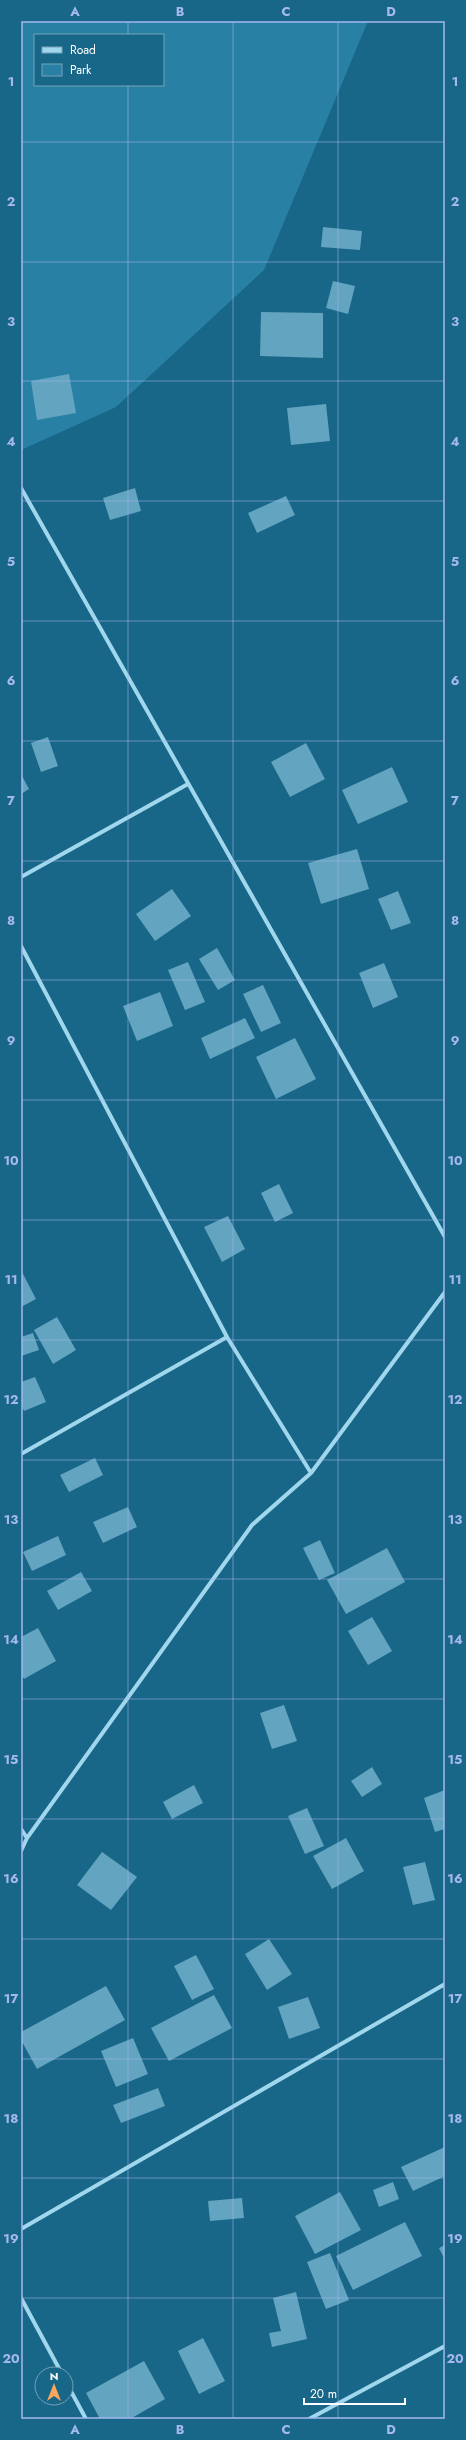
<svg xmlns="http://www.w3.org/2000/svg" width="466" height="2440" font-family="Jost,sans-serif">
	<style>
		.green { fill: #2880a5; fill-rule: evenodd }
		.building { fill: #63a4c0 }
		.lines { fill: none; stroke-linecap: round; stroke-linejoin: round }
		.minor { stroke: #a0d7ed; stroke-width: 4 }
		.grid { fill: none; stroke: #a5b8ef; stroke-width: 1; stroke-opacity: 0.55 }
		.neatline { fill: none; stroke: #a5b8ef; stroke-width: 1.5 }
		.grid-label { font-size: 13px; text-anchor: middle; font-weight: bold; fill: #a5b8ef }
	</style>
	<rect width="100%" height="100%" fill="#186688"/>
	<path class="green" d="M 21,21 L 368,21 L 264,270 L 116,407 L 21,450 ZM 35,35 L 163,35 L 163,85 L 35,85 Z"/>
	<path class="building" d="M 323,227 L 362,231 L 360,250 L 321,247 Z
		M 333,281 L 355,286 L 348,314 L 326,308 Z
		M 261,312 L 323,313 L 323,358 L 260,356 Z
		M 69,374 L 76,413 L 37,420 L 31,381 Z
		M 326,404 L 330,441 L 291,445 L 287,408 Z
		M 135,488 L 141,511 L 110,520 L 103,498 Z
		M 286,496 L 295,515 L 257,533 L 248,513 Z
		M 48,737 L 58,766 L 41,772 L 31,743 Z
		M 306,743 L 325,779 L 290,797 L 271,762 Z
		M 392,767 L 408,802 L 358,824 L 342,790 Z
		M 21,774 L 29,789 L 21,794 Z
		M 357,849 L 369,889 L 321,904 L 308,863 Z
		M 172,889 L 191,916 L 155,941 L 136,914 Z
		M 398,891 L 411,923 L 391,930 L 378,899 Z
		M 217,948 L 235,980 L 218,990 L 199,959 Z
		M 188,962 L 205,1002 L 185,1010 L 168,970 Z
		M 384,963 L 398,997 L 373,1008 L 359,973 Z
		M 263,985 L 281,1023 L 261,1032 L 243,994 Z
		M 160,992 L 173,1026 L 137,1041 L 123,1006 Z
		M 245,1018 L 255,1038 L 210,1059 L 201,1038 Z
		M 295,1038 L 316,1079 L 276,1099 L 256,1057 Z
		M 279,1184 L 293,1213 L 275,1222 L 261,1193 Z
		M 228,1216 L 245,1249 L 222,1262 L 204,1227 Z
		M 21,1270 L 36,1299 L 21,1307 Z
		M 57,1317 L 76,1350 L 53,1364 L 34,1330 Z
		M 33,1333 L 39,1350 L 21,1356 L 21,1337 Z
		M 35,1377 L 46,1402 L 24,1411 L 21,1404 L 21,1382 Z
		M 95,1458 L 103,1475 L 69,1492 L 60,1475 Z
		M 128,1507 L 137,1527 L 103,1543 L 93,1522 Z
		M 58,1536 L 66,1555 L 32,1571 L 23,1552 Z
		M 320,1540 L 335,1573 L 319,1580 L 303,1548 Z
		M 387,1548 L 405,1582 L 346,1614 L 327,1580 Z
		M 81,1572 L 92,1591 L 58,1610 L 47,1591 Z
		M 372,1617 L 392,1651 L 368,1665 L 348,1631 Z
		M 38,1628 L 56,1661 L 24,1679 L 21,1674 L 21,1637 Z
		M 284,1705 L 297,1741 L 272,1749 L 260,1713 Z
		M 372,1767 L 382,1784 L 362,1797 L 351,1781 Z
		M 194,1785 L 203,1803 L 172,1819 L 163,1802 Z
		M 445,1790 L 445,1829 L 435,1832 L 424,1798 Z
		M 307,1808 L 324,1846 L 305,1854 L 288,1816 Z
		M 346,1838 L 364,1871 L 332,1889 L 313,1856 Z
		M 102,1852 L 137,1877 L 111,1910 L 77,1885 Z
		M 425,1862 L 435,1900 L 413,1905 L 403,1867 Z
		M 269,1939 L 292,1974 L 267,1990 L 245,1954 Z
		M 196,1955 L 214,1989 L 192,2000 L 174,1966 Z
		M 106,1986 L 125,2020 L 37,2069 L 21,2040 L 21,2032 Z
		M 214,1995 L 232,2028 L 169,2061 L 151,2028 Z
		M 308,1997 L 320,2028 L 289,2039 L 278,2007 Z
		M 133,2038 L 148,2074 L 116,2087 L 101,2051 Z
		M 158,2088 L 165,2106 L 121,2123 L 113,2105 Z
		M 445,2147 L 445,2176 L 413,2191 L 401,2167 Z
		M 393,2182 L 399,2199 L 379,2207 L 373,2190 Z
		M 340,2192 L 361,2230 L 315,2254 L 295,2216 Z
		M 242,2198 L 244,2218 L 210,2221 L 208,2201 Z
		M 405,2222 L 422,2256 L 353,2290 L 336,2256 Z
		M 445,2245 L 445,2260 L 439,2248 Z
		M 330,2253 L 349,2300 L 326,2309 L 307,2262 Z
		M 296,2292 L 307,2339 L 272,2347 L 269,2333 L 281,2331 L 273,2298 Z
		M 203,2338 L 225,2381 L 199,2394 L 178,2351 Z
		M 144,2361 L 165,2399 L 130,2419 L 100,2419 L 86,2393 Z"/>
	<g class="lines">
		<path class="minor" d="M 21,488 L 445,1237
			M 21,877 L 188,784
			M 21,946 L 227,1337 L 311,1473
			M 21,1454 L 227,1337
			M 21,1829 L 27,1838
			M 21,1851 L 27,1838 L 252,1525 L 311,1473 L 445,1292
			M 21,2229 L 445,1984
			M 21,2298 L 62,2374
			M 66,2382 L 86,2419
			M 309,2419 L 445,2346"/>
	</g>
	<path class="grid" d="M 128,21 L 128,35M 233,21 L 233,2419M 338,21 L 338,2419M 128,85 L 128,2419M 21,142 L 445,142M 21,262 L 445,262M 21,381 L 445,381M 21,501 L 445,501M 21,621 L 445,621M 21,741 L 445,741M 21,861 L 445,861M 21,980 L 445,980M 21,1100 L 445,1100M 21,1220 L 445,1220M 21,1340 L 445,1340M 21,1460 L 445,1460M 21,1579 L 445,1579M 21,1699 L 445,1699M 21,1819 L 445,1819M 21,1939 L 445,1939M 21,2059 L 445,2059M 21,2178 L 445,2178M 21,2298 L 445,2298"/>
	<rect width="466" height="2440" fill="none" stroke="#186688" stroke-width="44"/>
	<rect x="34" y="34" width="130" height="52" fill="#186688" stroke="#74a3b8"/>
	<rect x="42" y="47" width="20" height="6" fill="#a0d7ed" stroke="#74a3b8"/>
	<text x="70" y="54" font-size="12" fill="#ffffff">Road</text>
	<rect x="42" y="64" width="20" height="12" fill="#2880a5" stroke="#74a3b8"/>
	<text x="70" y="74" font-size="12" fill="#ffffff">Park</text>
	<g transform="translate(54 2386)"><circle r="19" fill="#186688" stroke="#74a3b8"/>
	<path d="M0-3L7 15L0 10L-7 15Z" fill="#ffa65d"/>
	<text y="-6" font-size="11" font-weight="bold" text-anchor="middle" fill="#ffffff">N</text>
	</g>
	<path d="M304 2398v6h101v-6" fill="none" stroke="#ffffff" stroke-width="2"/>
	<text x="310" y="2398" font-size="12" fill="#ffffff" stroke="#186688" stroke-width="3" paint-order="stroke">20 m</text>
	<rect x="22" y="22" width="422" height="2396" class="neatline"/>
	<g class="grid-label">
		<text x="75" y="16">A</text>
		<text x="180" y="16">B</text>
		<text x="286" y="16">C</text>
		<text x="391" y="16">D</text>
		<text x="11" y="86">1</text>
		<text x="455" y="86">1</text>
		<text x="11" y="206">2</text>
		<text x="455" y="206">2</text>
		<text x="11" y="326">3</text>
		<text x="455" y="326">3</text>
		<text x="11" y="446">4</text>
		<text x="455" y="446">4</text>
		<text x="11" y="566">5</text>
		<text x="455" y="566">5</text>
		<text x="11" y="685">6</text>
		<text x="455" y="685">6</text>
		<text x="11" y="805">7</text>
		<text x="455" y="805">7</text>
		<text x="11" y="925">8</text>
		<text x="455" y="925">8</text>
		<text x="11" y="1045">9</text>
		<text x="455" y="1045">9</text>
		<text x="11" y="1165">10</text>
		<text x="455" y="1165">10</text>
		<text x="11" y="1284">11</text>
		<text x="455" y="1284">11</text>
		<text x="11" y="1404">12</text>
		<text x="455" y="1404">12</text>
		<text x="11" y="1524">13</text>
		<text x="455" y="1524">13</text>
		<text x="11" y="1644">14</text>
		<text x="455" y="1644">14</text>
		<text x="11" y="1764">15</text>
		<text x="455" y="1764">15</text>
		<text x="11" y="1883">16</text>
		<text x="455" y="1883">16</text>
		<text x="11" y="2003">17</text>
		<text x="455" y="2003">17</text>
		<text x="11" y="2123">18</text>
		<text x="455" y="2123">18</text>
		<text x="11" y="2243">19</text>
		<text x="455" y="2243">19</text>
		<text x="11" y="2363">20</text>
		<text x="455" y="2363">20</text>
		<text x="75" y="2434">A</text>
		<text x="180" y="2434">B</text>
		<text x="286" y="2434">C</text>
		<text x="391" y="2434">D</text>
	</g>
</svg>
